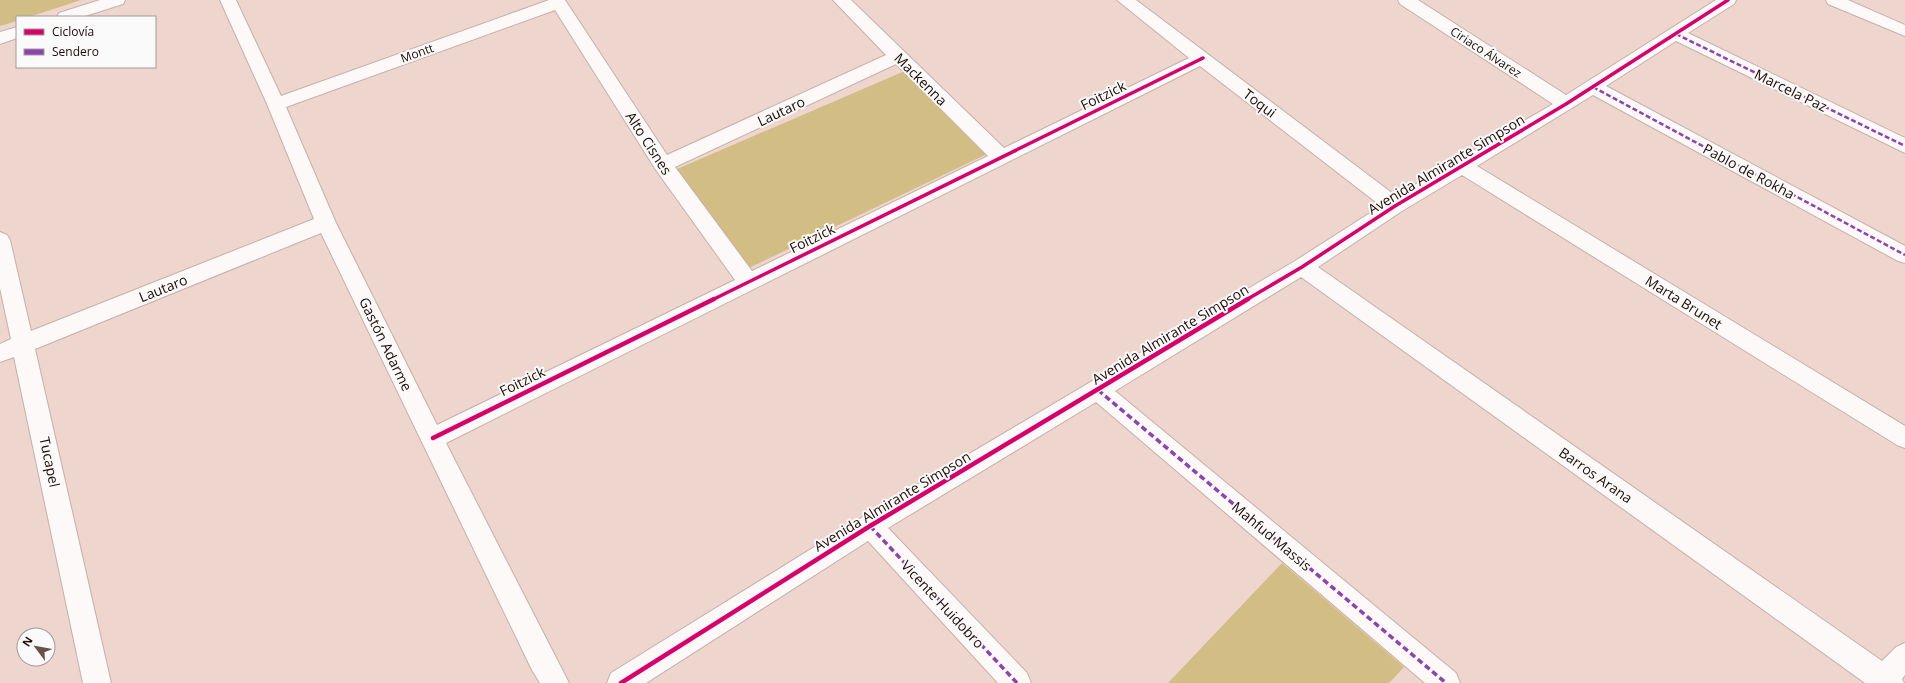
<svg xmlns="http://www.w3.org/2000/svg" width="1905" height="683" font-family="'Open Sans',sans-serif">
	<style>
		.green { fill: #d2bd84 }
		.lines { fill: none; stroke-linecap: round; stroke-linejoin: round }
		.minor-casing { stroke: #c6b0a9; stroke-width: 2 }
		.minor { fill: #fcf9f8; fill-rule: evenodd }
		.quiet-far1 { stroke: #8e44ad; stroke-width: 2.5; stroke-dasharray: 5 2.5; stroke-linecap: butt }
		.quiet { stroke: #8e44ad; stroke-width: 3.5; stroke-dasharray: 6 3.5; stroke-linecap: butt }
		.cycleway-far1-casing { stroke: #fafafa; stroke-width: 5.5 }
		.cycleway-casing { stroke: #fafafa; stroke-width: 7 }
		.cycleway-far1 { stroke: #d6006c; stroke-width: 3.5 }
		.cycleway { stroke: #d6006c; stroke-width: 4.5 }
		.labels { text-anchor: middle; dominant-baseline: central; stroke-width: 4; stroke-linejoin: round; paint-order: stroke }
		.far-street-label { font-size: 12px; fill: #1f0b06; stroke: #fafafa }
		.street-label { font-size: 14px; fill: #1f0b06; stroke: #fafafa }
	</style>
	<rect width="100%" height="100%" fill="#eed5cd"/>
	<path class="green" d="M 0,0 L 81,0 L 29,17 L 17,17 L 17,21 L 0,26 Z
		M 907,70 L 989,153 L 749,268 L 677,169 Z
		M 1282,563 L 1404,667 L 1389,683 L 1168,683 Z"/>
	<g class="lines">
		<g class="minor-casing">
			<path id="minor" d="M 100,0 L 125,0 L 123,4 L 82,17 L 57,17 L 59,13 Z
				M 220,0 L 236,0 L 281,96 L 549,0 L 565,0 L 667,155 L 886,55 L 833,0 L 851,0 L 1004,148 L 1189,58 L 1117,0 L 1136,0 L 1396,196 L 1553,104 L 1400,4 L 1398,0 L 1418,0 L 1566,95 L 1716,0 L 1736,0 L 1734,4 L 1688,33 L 1905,138 L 1905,153 L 1676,41 L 1606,86 L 1905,246 L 1905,263 L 1898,261 L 1593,95 L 1477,166 L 1905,426 L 1905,448 L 1897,445 L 1462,175 L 1402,211 L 1318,267 L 1882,661 L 1896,647 L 1905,643 L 1905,675 L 1902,679 L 1904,683 L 1865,683 L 1301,277 L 1115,391 L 1456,673 L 1460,683 L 1425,683 L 1096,402 L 888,528 L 1027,673 L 1031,683 L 998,683 L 868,541 L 646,683 L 607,683 L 611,673 L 861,518 L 1295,261 L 1381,206 L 1200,66 L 446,443 L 569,683 L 540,683 L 532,670 L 321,233 L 35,349 L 111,683 L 83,683 L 14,357 L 0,362 L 0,344 L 11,339 L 0,288 L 0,232 L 7,235 L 10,240 L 31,331 L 314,219 L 267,104 ZM 555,10 L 656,170 L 735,280 L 437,425 L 336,223 L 286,107 ZM 896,64 L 988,156 L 752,271 L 675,167 Z
				M 1826,0 L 1848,0 L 1905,25 L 1905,36 L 1828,4 Z
				M 17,27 L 17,38 L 0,44 L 0,32 Z"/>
		</g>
		<use href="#minor" class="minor"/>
		<path class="quiet-far1" d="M 1676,34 L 1905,146
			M 1593,87 L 1905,255"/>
		<path class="quiet" d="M 1098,390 L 1446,683
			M 870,526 L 1017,683"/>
		<g class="cycleway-far1-casing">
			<path id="cycleway-far1" d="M 712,300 L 1203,58
				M 1246,300 L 1302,267 L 1395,206 L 1566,104 L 1728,0"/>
		</g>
		<g class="cycleway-casing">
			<path id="cycleway" d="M 433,438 L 714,299
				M 621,683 L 870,526 L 1248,299"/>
		</g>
		<use href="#cycleway-far1" class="cycleway-far1"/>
		<use href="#cycleway" class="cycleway"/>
	</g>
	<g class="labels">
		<g class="far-street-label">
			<text transform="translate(1486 52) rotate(33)">Ciriaco Álvarez</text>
			<text transform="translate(417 53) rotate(-20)">Montt</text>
		</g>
		<g class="street-label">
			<text transform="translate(921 79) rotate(45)">Mackenna</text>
			<text transform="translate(1791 90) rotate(26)">Marcela Paz</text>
			<text transform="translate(1103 95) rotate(-26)">Foitzick</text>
			<text transform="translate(1260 103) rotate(37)">Toqui</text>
			<text transform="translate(781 111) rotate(-25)">Lautaro</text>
			<text transform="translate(649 143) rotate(57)">Alto Cisnes</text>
			<text transform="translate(1446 164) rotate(-31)">Avenida Almirante Simpson</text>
			<text transform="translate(1749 171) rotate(28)">Pablo de Rokha</text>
			<text transform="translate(812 238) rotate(-26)">Foitzick</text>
			<text transform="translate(163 288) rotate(-22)">Lautaro</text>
			<text transform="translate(1684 302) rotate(32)">Marta Brunet</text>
			<text transform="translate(1170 334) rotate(-31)">Avenida Almirante Simpson</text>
			<text transform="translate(386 344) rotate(64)">Gastón Adarme</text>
			<text transform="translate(522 381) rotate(-26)">Foitzick</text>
			<text transform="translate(50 462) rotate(78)">Tucapel</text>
			<text transform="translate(1596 475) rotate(35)">Barros Arana</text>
			<text transform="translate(892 501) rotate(-31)">Avenida Almirante Simpson</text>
			<text transform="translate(1272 536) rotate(40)">Mahfud Massis</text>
			<text transform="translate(943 604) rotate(47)">Vicente Huidobro</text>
		</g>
	</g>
	<rect x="16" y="16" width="140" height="52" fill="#fafafa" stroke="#a29a98"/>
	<rect x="24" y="29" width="20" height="6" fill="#d6006c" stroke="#a29a98"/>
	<text x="52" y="36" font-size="12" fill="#1f0b06">Ciclovía</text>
	<rect x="24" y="49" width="20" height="6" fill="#8e44ad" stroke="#a29a98"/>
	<text x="52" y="56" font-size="12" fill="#1f0b06">Sendero</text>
	<g transform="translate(36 647) rotate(302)"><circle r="19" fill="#fafafa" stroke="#a29a98"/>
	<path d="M0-3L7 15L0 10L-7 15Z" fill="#67524c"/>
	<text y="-6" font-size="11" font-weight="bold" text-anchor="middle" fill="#1f0b06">N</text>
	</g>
</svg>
